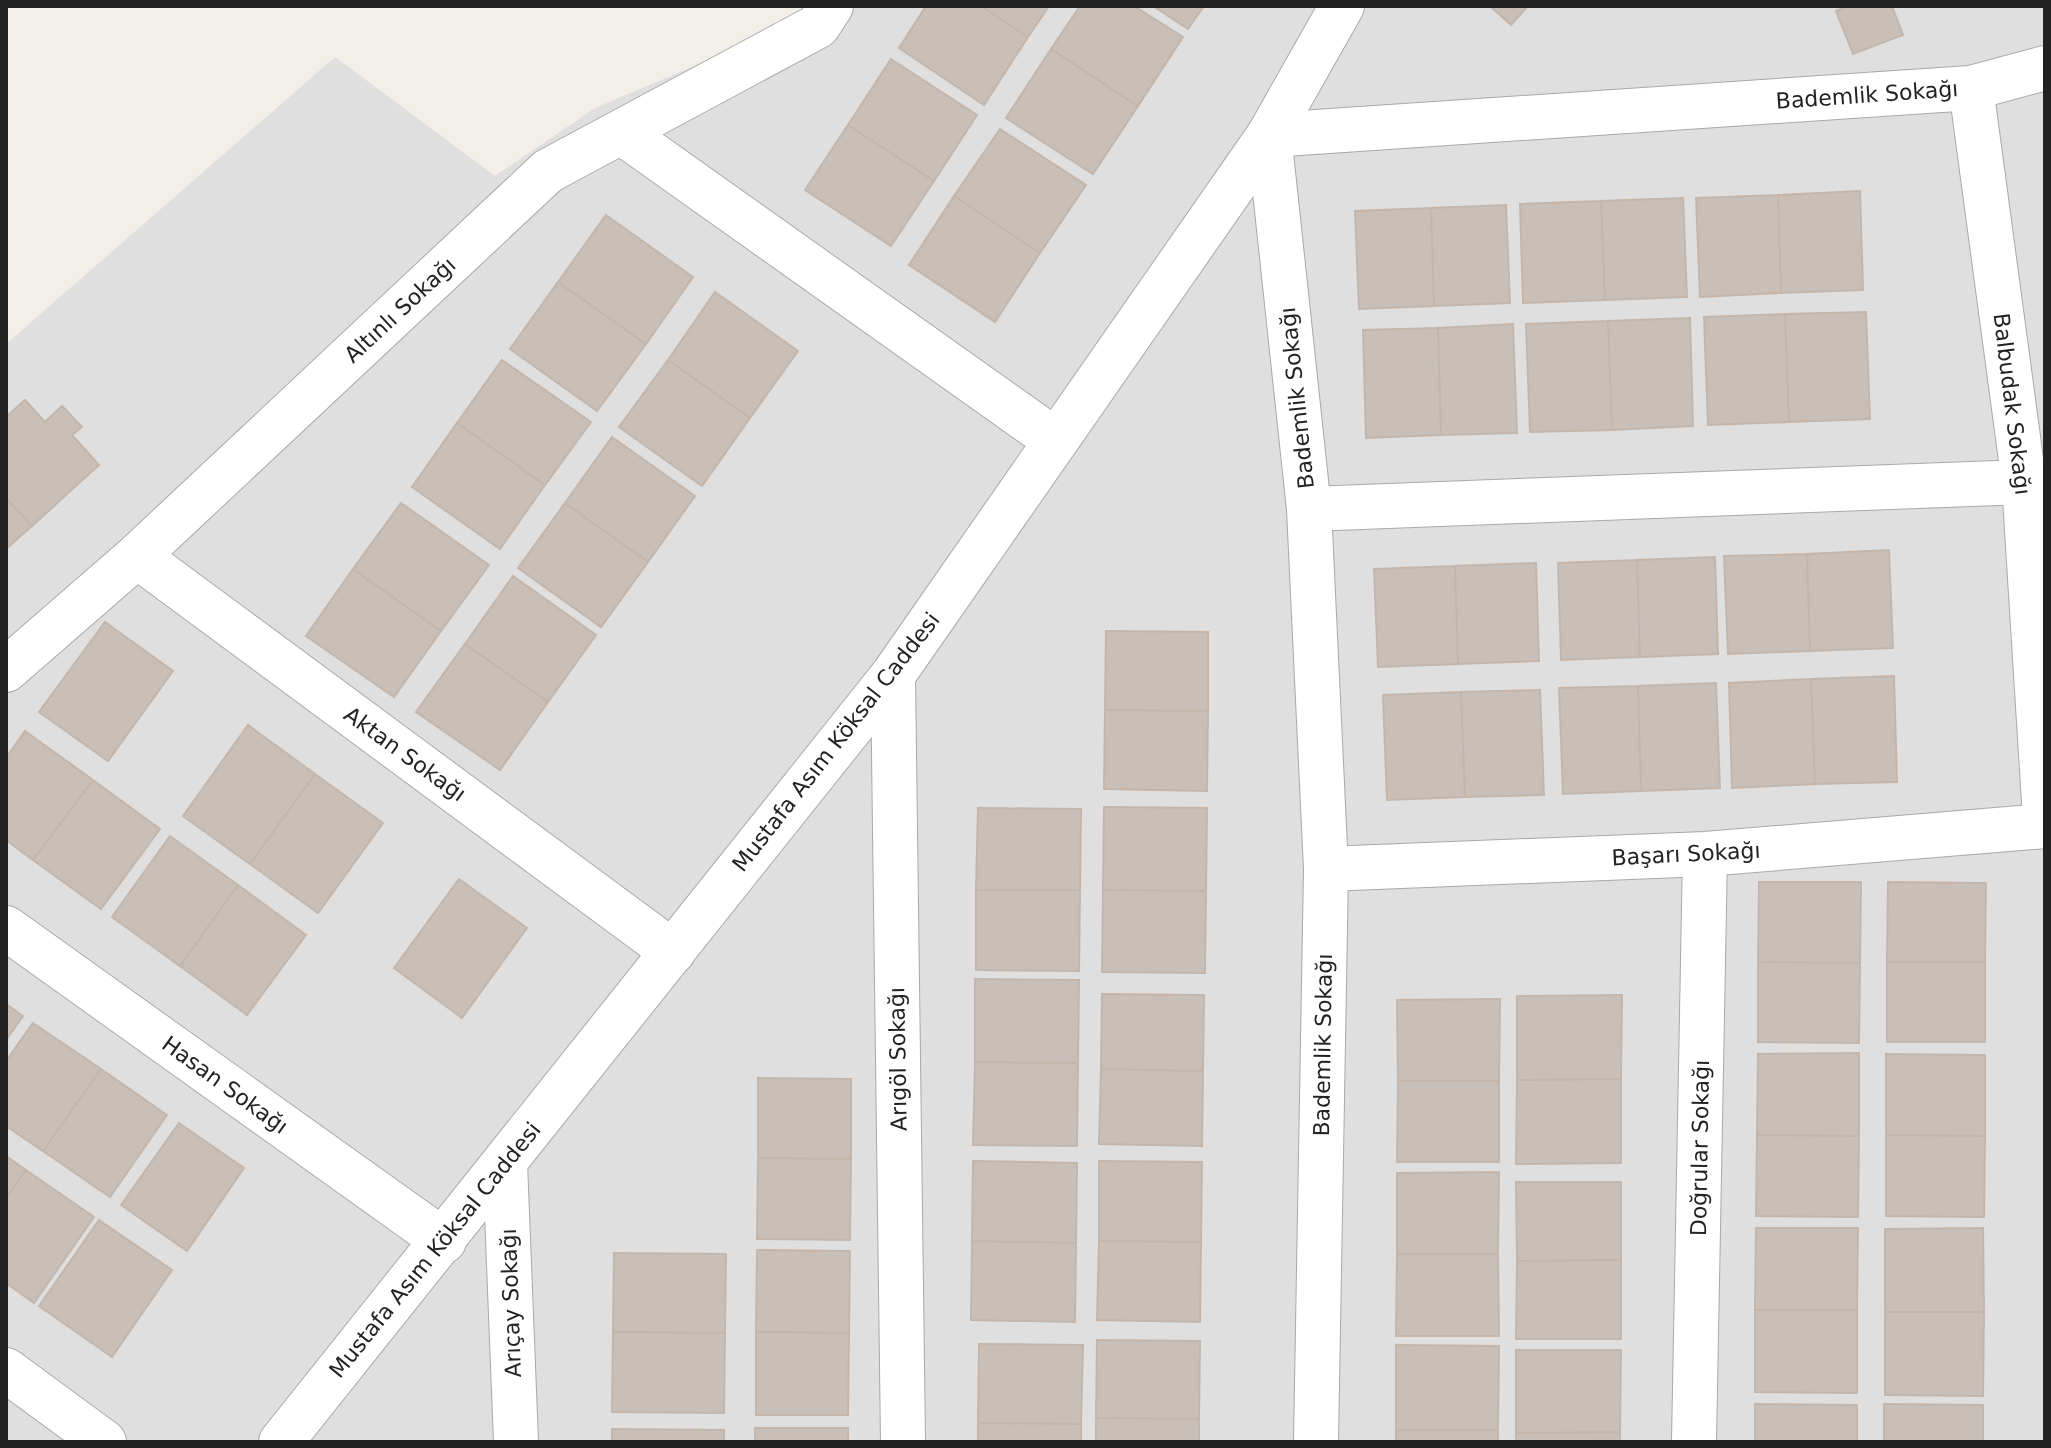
<svg xmlns="http://www.w3.org/2000/svg" width="2051" height="1448" font-family="'DejaVu Sans',sans-serif">
	<style>
		.residential { fill: #e0dfdf }
		.building { fill: #c7bfb8; stroke: #c4b6ab; stroke-width: 2 }
		.lines { fill: none; stroke-linecap: round; stroke-linejoin: round }
		.minor-casing { stroke: #a9a9a9; stroke-width: 46 }
		.tertiary-casing { stroke: #a9a9a9; stroke-width: 46 }
		.minor { stroke: #fff; stroke-width: 44 }
		.tertiary { stroke: #fff; stroke-width: 44 }
		.labels { text-anchor: middle; dominant-baseline: central; stroke-width: 8; stroke-linejoin: round; paint-order: stroke }
		.street-label { font-size: 22px; fill: #222; stroke: #fff }
	</style>
	<rect width="100%" height="100%" fill="#f2efe9"/>
	<path class="residential" d="M 803,6 L 2045,6 L 2045,1442 L 6,1442 L 6,344 L 335,57 L 495,176 L 595,108 L 791,25 Z"/>
	<path class="building" d="M 926,6 L 981,6 L 1028,37 L 984,105 L 899,48 Z
		M 981,6 L 1049,6 L 1028,37 Z
		M 1080,6 L 1134,6 L 1183,37 L 1138,106 L 1051,49 Z
		M 1153,6 L 1204,6 L 1188,29 Z
		M 1490,6 L 1528,6 L 1511,25 Z
		M 1848,6 L 1892,6 L 1903,35 L 1853,54 L 1836,11 Z
		M 1051,49 L 1138,106 L 1093,174 L 1006,118 Z
		M 891,59 L 977,115 L 934,181 L 848,125 Z
		M 848,125 L 934,181 L 891,246 L 805,190 Z
		M 1000,129 L 1086,185 L 1040,253 L 954,196 Z
		M 1860,191 L 1863,290 L 1781,293 L 1778,195 Z
		M 1778,195 L 1781,293 L 1700,297 L 1696,198 Z
		M 954,196 L 1040,253 L 995,322 L 909,265 Z
		M 1683,198 L 1687,297 L 1605,300 L 1601,201 Z
		M 1601,201 L 1605,300 L 1523,303 L 1520,204 Z
		M 1506,205 L 1510,303 L 1434,306 L 1431,208 Z
		M 1431,208 L 1434,306 L 1359,309 L 1355,211 Z
		M 606,215 L 693,277 L 646,344 L 558,282 Z
		M 558,282 L 646,344 L 597,411 L 510,349 Z
		M 715,292 L 798,351 L 750,418 L 668,360 Z
		M 1866,312 L 1870,419 L 1789,422 L 1785,314 Z
		M 1785,314 L 1789,422 L 1708,425 L 1704,317 Z
		M 1690,318 L 1693,426 L 1612,430 L 1608,321 Z
		M 1608,321 L 1612,430 L 1530,432 L 1526,324 Z
		M 1513,324 L 1517,433 L 1441,435 L 1438,328 Z
		M 1438,328 L 1441,435 L 1366,438 L 1363,330 Z
		M 502,360 L 591,422 L 545,485 L 457,423 Z
		M 668,360 L 750,418 L 702,486 L 619,427 Z
		M 25,400 L 45,422 L 62,406 L 82,427 L 72,435 L 99,465 L 32,526 L 6,498 L 6,417 Z
		M 457,423 L 545,485 L 500,549 L 412,487 Z
		M 612,437 L 695,496 L 648,562 L 565,503 Z
		M 6,498 L 32,526 L 6,549 Z
		M 401,503 L 489,565 L 441,631 L 353,569 Z
		M 565,503 L 648,562 L 601,627 L 518,568 Z
		M 1889,550 L 1893,648 L 1810,651 L 1807,554 Z
		M 1807,554 L 1810,651 L 1728,654 L 1724,556 Z
		M 1715,557 L 1718,654 L 1640,657 L 1637,560 Z
		M 1637,560 L 1640,657 L 1561,660 L 1558,563 Z
		M 1536,563 L 1539,661 L 1458,664 L 1455,566 Z
		M 1455,566 L 1458,664 L 1378,667 L 1374,569 Z
		M 353,569 L 441,631 L 394,697 L 306,636 Z
		M 513,576 L 596,635 L 548,702 L 465,644 Z
		M 105,622 L 173,671 L 108,761 L 39,712 Z
		M 1106,631 L 1208,632 L 1208,711 L 1105,710 Z
		M 465,644 L 548,702 L 500,770 L 416,712 Z
		M 1894,676 L 1897,782 L 1815,784 L 1811,679 Z
		M 1811,679 L 1815,784 L 1732,788 L 1729,683 Z
		M 1716,683 L 1720,788 L 1641,791 L 1638,686 Z
		M 1638,686 L 1641,791 L 1563,794 L 1559,688 Z
		M 1540,690 L 1544,795 L 1465,797 L 1461,692 Z
		M 1461,692 L 1465,797 L 1387,800 L 1383,695 Z
		M 1105,710 L 1208,711 L 1207,791 L 1104,789 Z
		M 248,725 L 315,774 L 250,864 L 183,816 Z
		M 25,731 L 93,780 L 33,860 L 6,840 L 6,758 Z
		M 315,774 L 383,823 L 318,913 L 250,864 Z
		M 93,780 L 160,829 L 101,909 L 33,860 Z
		M 1104,807 L 1207,808 L 1206,891 L 1103,890 Z
		M 978,808 L 1081,809 L 1080,890 L 976,890 Z
		M 170,836 L 238,885 L 180,966 L 112,917 Z
		M 459,879 L 527,928 L 462,1018 L 394,968 Z
		M 1759,882 L 1861,882 L 1860,963 L 1758,962 Z
		M 1888,882 L 1986,883 L 1985,962 L 1887,962 Z
		M 238,885 L 306,935 L 247,1015 L 180,966 Z
		M 976,890 L 1080,890 L 1079,971 L 976,970 Z
		M 1103,890 L 1206,891 L 1205,973 L 1102,972 Z
		M 1758,962 L 1860,963 L 1859,1043 L 1758,1042 Z
		M 1887,962 L 1985,962 L 1985,1042 L 1887,1042 Z
		M 975,979 L 1079,980 L 1078,1063 L 975,1062 Z
		M 1102,994 L 1204,995 L 1203,1071 L 1101,1069 Z
		M 1622,995 L 1621,1079 L 1517,1080 L 1517,996 Z
		M 1500,999 L 1499,1081 L 1398,1081 L 1397,1000 Z
		M 6,1004 L 23,1016 L 6,1040 Z
		M 33,1023 L 101,1069 L 43,1151 L 6,1126 L 6,1061 Z
		M 1859,1053 L 1859,1136 L 1757,1135 L 1758,1054 Z
		M 1886,1054 L 1985,1055 L 1985,1136 L 1886,1135 Z
		M 975,1062 L 1078,1063 L 1077,1146 L 973,1145 Z
		M 101,1069 L 167,1115 L 110,1197 L 43,1151 Z
		M 1101,1069 L 1203,1071 L 1202,1146 L 1099,1144 Z
		M 758,1078 L 851,1079 L 851,1159 L 758,1158 Z
		M 1621,1079 L 1621,1163 L 1516,1164 L 1517,1080 Z
		M 1398,1081 L 1499,1081 L 1499,1162 L 1397,1162 Z
		M 179,1123 L 244,1168 L 187,1251 L 121,1205 Z
		M 1757,1135 L 1859,1136 L 1858,1217 L 1756,1216 Z
		M 1886,1135 L 1985,1136 L 1984,1217 L 1886,1216 Z
		M 6,1156 L 26,1170 L 6,1198 Z
		M 758,1158 L 851,1159 L 850,1240 L 757,1239 Z
		M 973,1161 L 1077,1163 L 1076,1243 L 972,1241 Z
		M 1099,1161 L 1202,1162 L 1201,1242 L 1099,1241 Z
		M 26,1170 L 94,1217 L 34,1303 L 6,1283 L 6,1198 Z
		M 1499,1172 L 1498,1254 L 1397,1254 L 1397,1173 Z
		M 1516,1182 L 1621,1182 L 1621,1260 L 1517,1261 Z
		M 99,1220 L 172,1270 L 112,1357 L 39,1306 Z
		M 1756,1228 L 1858,1228 L 1857,1310 L 1755,1310 Z
		M 1983,1228 L 1984,1312 L 1885,1312 L 1885,1229 Z
		M 972,1241 L 1076,1243 L 1075,1322 L 971,1320 Z
		M 1099,1241 L 1201,1242 L 1200,1322 L 1097,1320 Z
		M 757,1250 L 850,1251 L 849,1333 L 756,1332 Z
		M 614,1253 L 726,1254 L 725,1333 L 613,1332 Z
		M 1397,1254 L 1498,1254 L 1499,1336 L 1396,1336 Z
		M 1621,1260 L 1621,1339 L 1516,1339 L 1517,1261 Z
		M 1755,1310 L 1857,1310 L 1857,1393 L 1755,1392 Z
		M 1885,1312 L 1984,1312 L 1983,1396 L 1885,1395 Z
		M 613,1332 L 725,1333 L 724,1413 L 612,1412 Z
		M 756,1332 L 849,1333 L 848,1415 L 756,1415 Z
		M 1097,1340 L 1200,1341 L 1199,1419 L 1096,1418 Z
		M 979,1344 L 1083,1345 L 1081,1424 L 978,1423 Z
		M 1396,1345 L 1499,1346 L 1498,1430 L 1396,1430 Z
		M 1516,1350 L 1621,1350 L 1620,1432 L 1516,1433 Z
		M 1755,1404 L 1857,1405 L 1857,1442 L 1755,1442 Z
		M 1884,1404 L 1983,1405 L 1983,1442 L 1884,1442 Z
		M 1096,1418 L 1199,1419 L 1199,1442 L 1096,1442 Z
		M 978,1423 L 1081,1424 L 1081,1442 L 978,1442 Z
		M 755,1428 L 848,1428 L 848,1442 L 755,1442 Z
		M 612,1429 L 724,1430 L 724,1442 L 612,1442 Z
		M 1396,1430 L 1498,1430 L 1498,1442 L 1396,1442 Z
		M 1620,1432 L 1620,1442 L 1516,1442 L 1516,1433 Z"/>
	<g class="lines">
		<g class="minor-casing">
			<path id="minor" d="M 1971,88 L 2024,482 L 2045,818
				M 621,132 L 1055,440
				M 1309,509 L 2024,482
				M 137,556 L 673,952
				M 6,670 L 137,556 L 548,171 L 818,26 L 831,6
				M 893,675 L 903,1442
				M 1326,869 L 1705,854 L 2045,826
				M 6,928 L 444,1241
				M 505,1163 L 516,1442
				M 6,1370 L 104,1442
				M 1316,1442 L 1326,869 L 1309,509 L 1269,135 L 1971,88 L 2045,68
				M 1694,1442 L 1705,854"/>
		</g>
		<g class="tertiary-casing">
			<path id="tertiary" d="M 281,1442 L 893,675 L 1269,135 L 1342,6"/>
		</g>
		<use href="#minor" class="minor"/>
		<use href="#tertiary" class="tertiary"/>
	</g>
	<g class="labels">
		<g class="street-label">
			<text transform="translate(1867 95) rotate(-4)">Bademlik Sokağı</text>
			<text transform="translate(400 310) rotate(-43)">Altınlı Sokağı</text>
			<text transform="translate(1297 398) rotate(-96)">Bademlik Sokağı</text>
			<text transform="translate(2012 404) rotate(83)">Balbudak Sokağı</text>
			<text transform="translate(836 742) rotate(-52)">Mustafa Asım Köksal Caddesi</text>
			<text transform="translate(405 754) rotate(36)">Aktan Sokağı</text>
			<text transform="translate(1686 854) rotate(-3)">Başarı Sokağı</text>
			<text transform="translate(1323 1045) rotate(-89)">Bademlik Sokağı</text>
			<text transform="translate(898 1059) rotate(-91)">Arıgöl Sokağı</text>
			<text transform="translate(225 1085) rotate(36)">Hasan Sokağı</text>
			<text transform="translate(1700 1148) rotate(-89)">Doğrular Sokağı</text>
			<text transform="translate(435 1250) rotate(-51)">Mustafa Asım Köksal Caddesi</text>
			<text transform="translate(511 1303) rotate(-92)">Arıçay Sokağı</text>
		</g>
	</g>
	<rect width="2051" height="1448" fill="none" stroke="#222222" stroke-width="16"/>
</svg>
